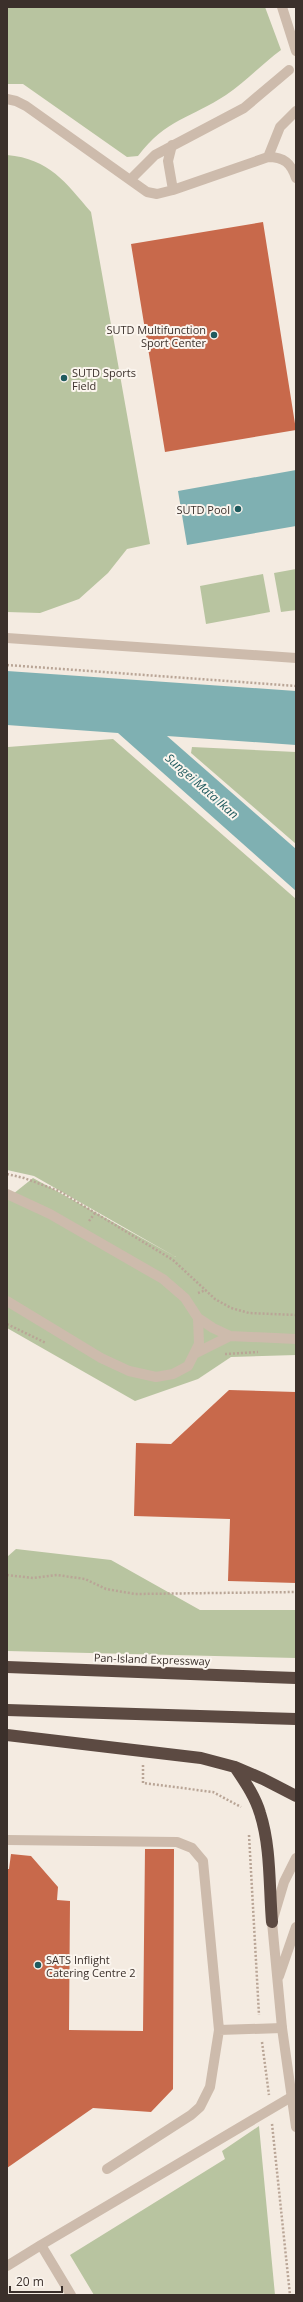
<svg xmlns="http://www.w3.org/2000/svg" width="303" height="2302" font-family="'Open Sans',sans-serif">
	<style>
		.green { fill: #b8c4a0 }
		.water { fill: #7fb0b2 }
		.building { fill: #c8694b }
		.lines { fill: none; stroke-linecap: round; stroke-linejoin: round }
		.path { stroke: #b9a596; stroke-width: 2.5; stroke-dasharray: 2 2; stroke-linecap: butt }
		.lane { stroke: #cdbbac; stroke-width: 10 }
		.street { stroke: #cdbbac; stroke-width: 10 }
		.highway { stroke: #5c4a42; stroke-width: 12 }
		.poi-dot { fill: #1f5a5e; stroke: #fbf5ee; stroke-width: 1.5 }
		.labels { text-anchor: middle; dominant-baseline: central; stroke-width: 4; stroke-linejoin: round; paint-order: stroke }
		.poi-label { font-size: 11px; fill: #3b302b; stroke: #fbf5ee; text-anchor: end }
		.street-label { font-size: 11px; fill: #3b302b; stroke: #fbf5ee }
		.water-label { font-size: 12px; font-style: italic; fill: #1f5a5e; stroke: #fbf5ee }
	</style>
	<rect width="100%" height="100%" fill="#f4ebe1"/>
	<path class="green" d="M 7,7 L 265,7 L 281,50 C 262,64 245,82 226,95 C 191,118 166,119 138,156 L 127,157 L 23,84 L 7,84 Z
		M 7,155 C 50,159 65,182 91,212 L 150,544 L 127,549 L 108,573 L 79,599 L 40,613 L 7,612 Z
		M 296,569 L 296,610 L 281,612 L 274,573 Z
		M 263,574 L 270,612 L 206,624 L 200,586 Z
		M 113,739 L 296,899 L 296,1355 L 231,1357 L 198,1379 L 135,1401 L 7,1328 L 7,1196 L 13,1194 L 33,1178 L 176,1257 L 34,1176 L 7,1170 L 8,747 Z
		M 192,747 L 296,752 L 296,844 L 191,753 Z
		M 16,1549 L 111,1560 L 200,1610 L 296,1610 L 296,1658 L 7,1651 L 7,1557 Z
		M 259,2126 L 275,2295 L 94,2295 L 70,2255 L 225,2159 L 222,2151 Z"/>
	<path class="water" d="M 296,470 L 296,526 L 187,545 L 178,491 Z
		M 7,671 L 296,691 L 296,745 L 167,736 L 296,849 L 296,891 L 118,733 L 7,725 Z"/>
	<path class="building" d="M 263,222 L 296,430 L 165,452 L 131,244 Z
		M 229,1390 L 296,1392 L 296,1583 L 228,1581 L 230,1519 L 134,1516 L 136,1443 L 171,1444 Z
		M 145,1849 L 174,1849 L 173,2089 L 151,2112 L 93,2108 L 7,2168 L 7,1869 L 9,1869 L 11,1854 L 31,1856 L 58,1887 L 57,1900 L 70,1901 L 69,2030 L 143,2031 Z"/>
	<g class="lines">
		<path class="path" d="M 7,665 L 296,686
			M 7,1174 L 24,1178 L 59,1191 L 173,1260 L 215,1299 L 231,1308 L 249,1313 L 296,1315
			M 89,1221 L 95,1213
			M 198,1293 L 206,1290
			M 7,1324 L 46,1343
			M 225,1354 L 258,1352
			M 7,1575 L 33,1578 L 57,1575 L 85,1579 L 106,1589 L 135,1594 L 296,1592
			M 143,1765 L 143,1783 L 213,1792 L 241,1807
			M 249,1835 L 259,2015
			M 262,2042 L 269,2095
			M 272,2124 L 290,2295"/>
		<path class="lane" d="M 282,7 L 296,51
			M 7,99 L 16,101 L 26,106 L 147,192 L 157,194 L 173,190 L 268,157 C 284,157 291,163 296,178
			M 172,145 L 168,161 L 173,190
			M 268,157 L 280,127 L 296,111
			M 130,180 L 155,155 L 244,108 L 289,70
			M 7,638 L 296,658
			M 7,1194 L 50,1214 L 163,1279 L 185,1298 L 198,1318 L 213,1328 L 230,1336 L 296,1339
			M 7,1301 L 101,1358 L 129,1371 L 156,1377 L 173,1374 L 188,1366 L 199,1344 L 198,1318
			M 194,1354 L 230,1336
			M 7,1840 L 177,1842 L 192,1848 L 203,1861 L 219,2030 L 210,2087 L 200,2107 L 191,2115 L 107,2169
			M 219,2030 L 282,2028
			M 7,2266 L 41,2245
			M 71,2295 L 41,2245 L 293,2096"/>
		<path class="street" d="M 296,1858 L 284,1882 L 272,1922 L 282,2028 L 296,2127
			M 279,1976 L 296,1927"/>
		<path class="highway" d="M 7,1667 L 296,1678
			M 7,1710 L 296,1719
			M 7,1735 L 201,1758 L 235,1767 L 263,1779 L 296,1796
			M 235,1767 C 245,1782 255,1796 260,1813 C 271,1847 269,1886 272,1922"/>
	</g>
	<g class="poi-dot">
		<circle cx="214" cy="335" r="4"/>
		<circle cx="64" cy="378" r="4"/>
		<circle cx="238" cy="509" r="4"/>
		<circle cx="38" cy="1965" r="4"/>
	</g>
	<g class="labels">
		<g class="poi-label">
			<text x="206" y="329">SUTD Multifunction<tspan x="206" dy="13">Sport Center</tspan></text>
			<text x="72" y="372" text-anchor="start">SUTD Sports<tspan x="72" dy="13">Field</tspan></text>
			<text x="230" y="509">SUTD Pool</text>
			<text x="46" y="1959" text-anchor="start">SATS Inflight<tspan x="46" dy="13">Catering Centre 2</tspan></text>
		</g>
		<g class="street-label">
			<text transform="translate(152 1659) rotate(2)">Pan-Island Expressway</text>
		</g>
		<g class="water-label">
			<text transform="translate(202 786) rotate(41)">Sungei Mata Ikan</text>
		</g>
	</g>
	<rect width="303" height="2302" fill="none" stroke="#3b302b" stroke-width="16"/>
	<path d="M10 2286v6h52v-6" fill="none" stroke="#3b302b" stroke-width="2"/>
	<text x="16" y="2286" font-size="12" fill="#3b302b" stroke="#fbf5ee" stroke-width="3" paint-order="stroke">20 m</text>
</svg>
